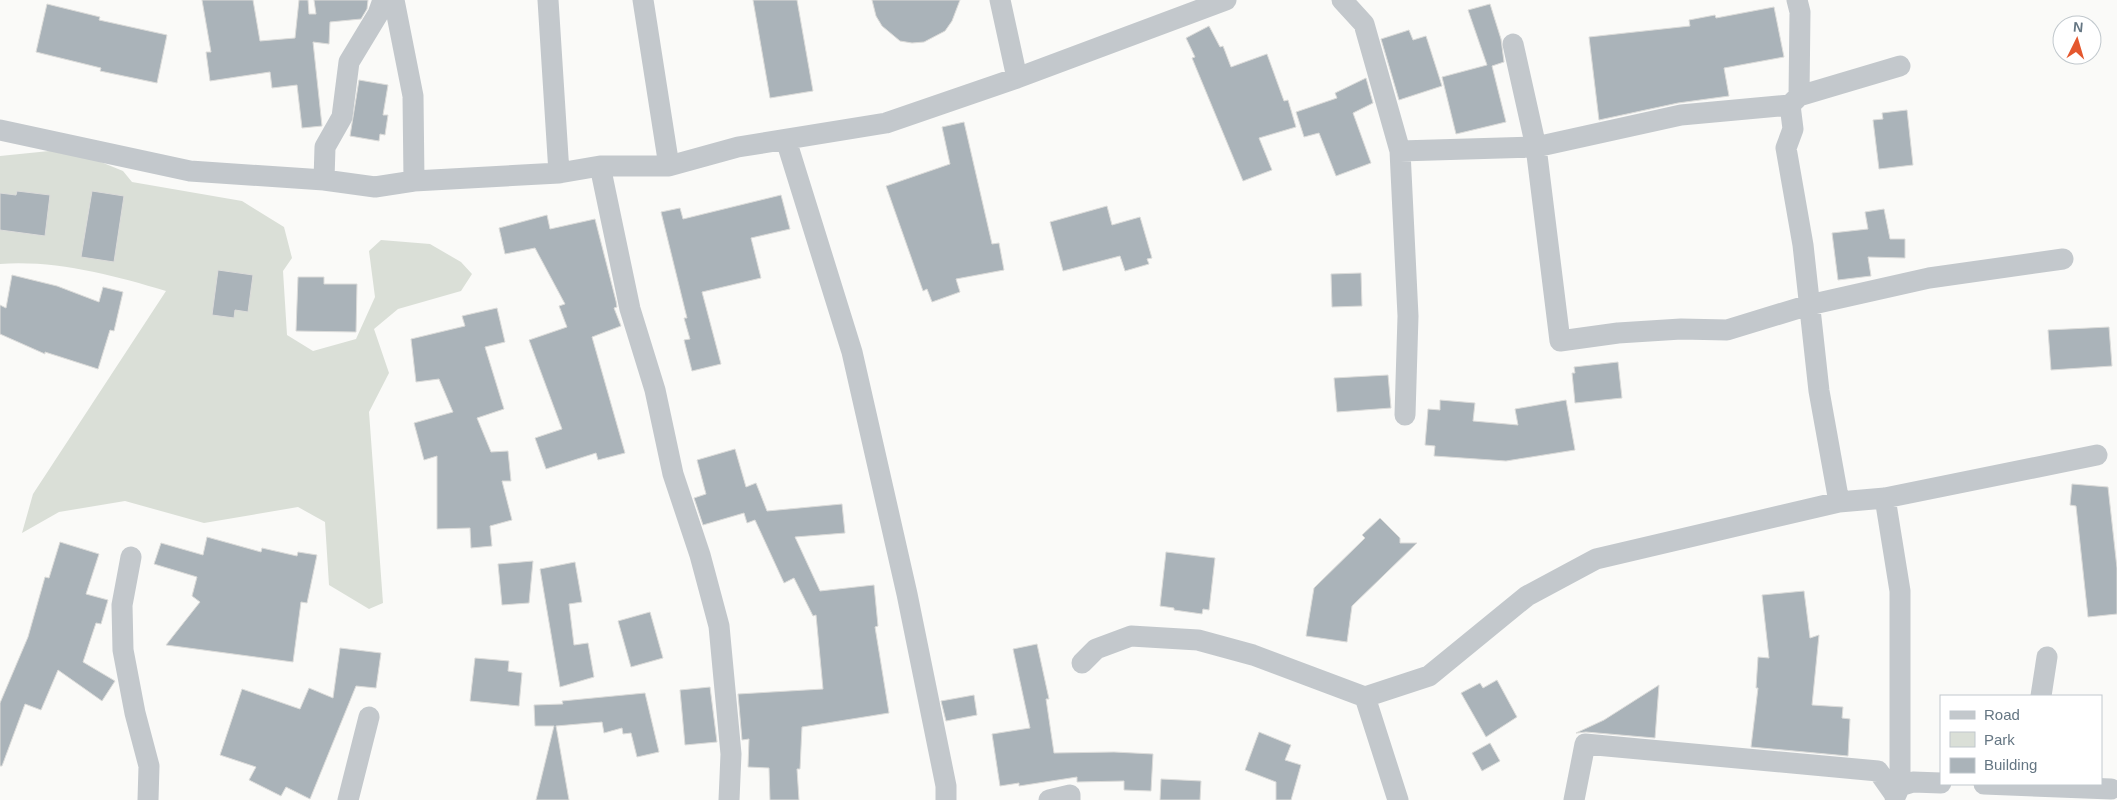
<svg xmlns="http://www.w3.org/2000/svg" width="2117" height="800" font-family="Helvetica,sans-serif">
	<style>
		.green { fill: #dadfd7 }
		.building { fill: #aab3b9; stroke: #dcdcda }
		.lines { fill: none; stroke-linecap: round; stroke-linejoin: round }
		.street { stroke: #c3c8cc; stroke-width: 21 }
	</style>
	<rect width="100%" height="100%" fill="#fafaf8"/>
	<path class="green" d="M 69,149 L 123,171 L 132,182 L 242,201 L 284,227 L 292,258 L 283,271 L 287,335 L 313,351 L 356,339 L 375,297 L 369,251 L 381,240 L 430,244 L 461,262 L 472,274 L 461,291 L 398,309 L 374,329 L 389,373 L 369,412 L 383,603 L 369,609 L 329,585 L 325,522 L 298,507 L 204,523 L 125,501 L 59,512 L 22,533 L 33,494 L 166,291 C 112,275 56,260 0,264 L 0,156 Z"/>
	<path class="building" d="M 202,0 L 253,0 L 260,41 L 295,38 L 299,0 L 308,0 L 309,14 L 316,14 L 314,0 L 368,0 L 367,9 L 361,19 L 330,22 L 329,44 L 313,42 L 322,126 L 302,128 L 297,85 L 272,88 L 270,72 L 210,81 L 206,52 L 211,52 Z
		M 753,0 L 797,0 L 813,91 L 770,98 Z
		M 872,0 L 960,0 L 952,21 L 945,31 L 924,42 L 912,43 L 900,41 L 882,26 L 876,16 Z
		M 47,4 L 100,17 L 99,20 L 167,35 L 157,83 L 100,71 L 101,68 L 36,52 Z
		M 1490,4 L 1501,39 L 1504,62 L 1492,66 L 1506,122 L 1456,134 L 1442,77 L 1487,65 L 1468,10 Z
		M 1774,7 L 1784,57 L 1724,68 L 1729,96 L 1678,103 L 1599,120 L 1589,37 L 1690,26 L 1689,20 L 1715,15 L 1716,18 Z
		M 1209,26 L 1220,47 L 1223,46 L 1231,67 L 1267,54 L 1284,101 L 1288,100 L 1296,127 L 1259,138 L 1272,170 L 1243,181 L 1192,58 L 1195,57 L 1186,38 Z
		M 1409,30 L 1413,40 L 1426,36 L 1442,86 L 1399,100 L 1381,39 Z
		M 1366,78 L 1373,103 L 1353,113 L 1371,163 L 1336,176 L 1319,133 L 1304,137 L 1296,112 L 1337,98 L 1335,93 Z
		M 359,80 L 388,85 L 383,115 L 388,115 L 385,135 L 380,134 L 379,141 L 350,136 Z
		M 1907,110 L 1913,165 L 1879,169 L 1873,120 L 1883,119 L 1882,113 Z
		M 964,122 L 992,244 L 999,243 L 1004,270 L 956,279 L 960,292 L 932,302 L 927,289 L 923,291 L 886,186 L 950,164 L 942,127 Z
		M 17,191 L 50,195 L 45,236 L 0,230 L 0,193 L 16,195 Z
		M 92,191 L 124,196 L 114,262 L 81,257 Z
		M 781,195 L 790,229 L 751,238 L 761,278 L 702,292 L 721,364 L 692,371 L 684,340 L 690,339 L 684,318 L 687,318 L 661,212 L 680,208 L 683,219 Z
		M 1107,206 L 1112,225 L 1140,217 L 1152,258 L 1147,259 L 1149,264 L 1125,271 L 1120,256 L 1063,271 L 1050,222 Z
		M 1884,209 L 1890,239 L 1905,239 L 1905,258 L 1868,257 L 1871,276 L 1838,280 L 1832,233 L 1868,229 L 1865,212 Z
		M 547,215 L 550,229 L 595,219 L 616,301 L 617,307 L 614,308 L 621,326 L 592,337 L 625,453 L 598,460 L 596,453 L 546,469 L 535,438 L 562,429 L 529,340 L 567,327 L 559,306 L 565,304 L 535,248 L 505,254 L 499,228 Z
		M 218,270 L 253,275 L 248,312 L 235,310 L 234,318 L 212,315 Z
		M 1361,273 L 1362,306 L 1332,307 L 1331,274 Z
		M 12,275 L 57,286 L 99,302 L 103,287 L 123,292 L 114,331 L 110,330 L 98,369 L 45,352 L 45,354 L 0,334 L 0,305 L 6,308 Z
		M 298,277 L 324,277 L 324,284 L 357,284 L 356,332 L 296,331 Z
		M 497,308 L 505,342 L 485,347 L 504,409 L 477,418 L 491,452 L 508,451 L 511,481 L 502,481 L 512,520 L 490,526 L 492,546 L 471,548 L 470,528 L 437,529 L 437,456 L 424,460 L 414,423 L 453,412 L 439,379 L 416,382 L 411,339 L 465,326 L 462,316 Z
		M 2109,327 L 2112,366 L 2051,370 L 2048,330 Z
		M 1618,362 L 1622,398 L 1575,403 L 1572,373 L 1575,373 L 1574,367 Z
		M 1388,375 L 1391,408 L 1337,412 L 1334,378 Z
		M 1440,400 L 1475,403 L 1473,421 L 1518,425 L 1515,409 L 1566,400 L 1575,450 L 1506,461 L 1434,456 L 1435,446 L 1425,445 L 1428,409 L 1440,410 Z
		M 735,449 L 746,487 L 756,483 L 767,511 L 842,504 L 845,533 L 795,537 L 820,591 L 874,585 L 878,626 L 875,627 L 889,713 L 802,727 L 800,769 L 797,769 L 799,800 L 770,800 L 769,768 L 748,767 L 749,739 L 742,740 L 738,694 L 823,689 L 816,615 L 813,616 L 794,578 L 784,583 L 755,520 L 747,523 L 744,513 L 703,525 L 694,498 L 706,494 L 697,460 Z
		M 2072,484 L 2108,487 L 2117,568 L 2117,614 L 2088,617 L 2076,506 L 2070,505 Z
		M 1380,518 L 1400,538 L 1400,543 L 1417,543 L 1352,606 L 1347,642 L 1306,636 L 1314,588 L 1365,538 L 1362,535 Z
		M 207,537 L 261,552 L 262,548 L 297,556 L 298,552 L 317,555 L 307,603 L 301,602 L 293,662 L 166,645 L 200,602 L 192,596 L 197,577 L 154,564 L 161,543 L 203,555 Z
		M 60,542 L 99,554 L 86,594 L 108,600 L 101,624 L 96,623 L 83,662 L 115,681 L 102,701 L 58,670 L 41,710 L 25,704 L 2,766 L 0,766 L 0,703 L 28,637 L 45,577 L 49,578 Z
		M 1166,552 L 1215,558 L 1209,610 L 1203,609 L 1202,614 L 1174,610 L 1174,608 L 1160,606 Z
		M 533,561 L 529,603 L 502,605 L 498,564 Z
		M 575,562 L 582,602 L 569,604 L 574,645 L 588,643 L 594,677 L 560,687 L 540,569 Z
		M 1804,591 L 1810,638 L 1819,635 L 1812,705 L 1843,707 L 1842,718 L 1850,719 L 1848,756 L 1751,747 L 1758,688 L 1756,688 L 1758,657 L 1769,658 L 1762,595 Z
		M 650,612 L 663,658 L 631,667 L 618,621 Z
		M 1037,644 L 1049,699 L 1046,699 L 1054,753 L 1114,752 L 1153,754 L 1151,791 L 1124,790 L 1124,781 L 1077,782 L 1077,777 L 1019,786 L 1019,783 L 1000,786 L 992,734 L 1030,728 L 1013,649 Z
		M 340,648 L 381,653 L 376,688 L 356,686 L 310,799 L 286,787 L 281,796 L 249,780 L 256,767 L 220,755 L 242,689 L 300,709 L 309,688 L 333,698 Z
		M 475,658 L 509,661 L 508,671 L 522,673 L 519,706 L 470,701 Z
		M 1497,680 L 1517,717 L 1486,737 L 1461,693 L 1480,683 L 1483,688 Z
		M 1659,685 L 1655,738 L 1586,732 L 1576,733 L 1604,720 Z
		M 710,687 L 717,742 L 685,745 L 680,690 Z
		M 645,693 L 659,752 L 637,757 L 631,733 L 623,734 L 622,728 L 604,733 L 602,722 L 556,726 L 569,800 L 536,800 L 554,726 L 535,726 L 534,705 L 563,704 L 562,701 Z
		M 974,695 L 977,715 L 946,721 L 941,701 Z
		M 1259,732 L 1291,745 L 1285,760 L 1301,765 L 1291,800 L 1276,800 L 1276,782 L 1245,770 Z
		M 1490,743 L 1500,761 L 1482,771 L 1472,753 Z
		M 1161,779 L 1201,781 L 1200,800 L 1160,800 Z"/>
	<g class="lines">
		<path class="street" d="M 394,0 L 413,96 L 414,181
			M 548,0 L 559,173
			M 643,0 L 669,166
			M 1000,0 L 1017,78
			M 1342,0 L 1364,24 L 1400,151 L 1408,316 L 1405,415
			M 1797,0 L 1800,12 L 1799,96
			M 1513,44 L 1536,147 L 1560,341 L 1618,333 L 1681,329 L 1727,330 L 1809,305 L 1929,278 L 2063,259
			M 0,130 L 190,171 L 324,180 L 375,187 L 414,181 L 559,173 L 600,166 L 669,166 L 738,147 L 886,123 L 1017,78 L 1226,0
			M 786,140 L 852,352 L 907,594 L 946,786 L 946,800
			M 1400,151 L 1536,147 L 1681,115 L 1790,105
			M 600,166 L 630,309 L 655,390 L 673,474 L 700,555 L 719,626 L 731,754 L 729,800
			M 324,180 L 325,147 L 342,117 L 349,62 L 378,14 L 383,0
			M 1885,498 L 1900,591 L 1900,786
			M 1839,502 L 1819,391 L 1803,245 L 1786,148 L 1793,129 L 1790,105 L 1799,96 L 1900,66
			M 131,557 L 122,605 L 123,650 L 135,713 L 149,766 L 148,800
			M 1082,663 L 1096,649 L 1131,636 L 1198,640 L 1253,655 L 1365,697 L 1429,676 L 1527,596 L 1596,559 L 1839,502 L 1885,498 L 2097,455
			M 2041,696 L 2047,657
			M 1365,697 L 1398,800
			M 1984,784 L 2111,789
			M 1895,797 L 1900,786 L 1913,782 L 1941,783
			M 348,800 L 369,717
			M 1049,800 L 1070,795 L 1070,800
			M 1574,800 L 1585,744 L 1878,771 L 1895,795"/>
	</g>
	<rect x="1940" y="695" width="162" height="90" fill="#ffffff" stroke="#c1c8cd"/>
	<rect x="1950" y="711" width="25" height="8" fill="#c3c8cc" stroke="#c1c8cd"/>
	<text x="1984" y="720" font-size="15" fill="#657683">Road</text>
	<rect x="1950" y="732" width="25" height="15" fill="#dadfd7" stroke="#c1c8cd"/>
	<text x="1984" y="745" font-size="15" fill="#657683">Park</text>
	<rect x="1950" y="758" width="25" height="15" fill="#aab3b9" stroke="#c1c8cd"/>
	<text x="1984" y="770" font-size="15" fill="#657683">Building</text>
	<g transform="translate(2077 40) rotate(5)"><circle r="24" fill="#ffffff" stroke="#c1c8cd"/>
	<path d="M0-4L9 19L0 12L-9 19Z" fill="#e4572e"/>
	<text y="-8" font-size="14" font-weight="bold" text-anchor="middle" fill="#657683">N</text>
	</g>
</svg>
